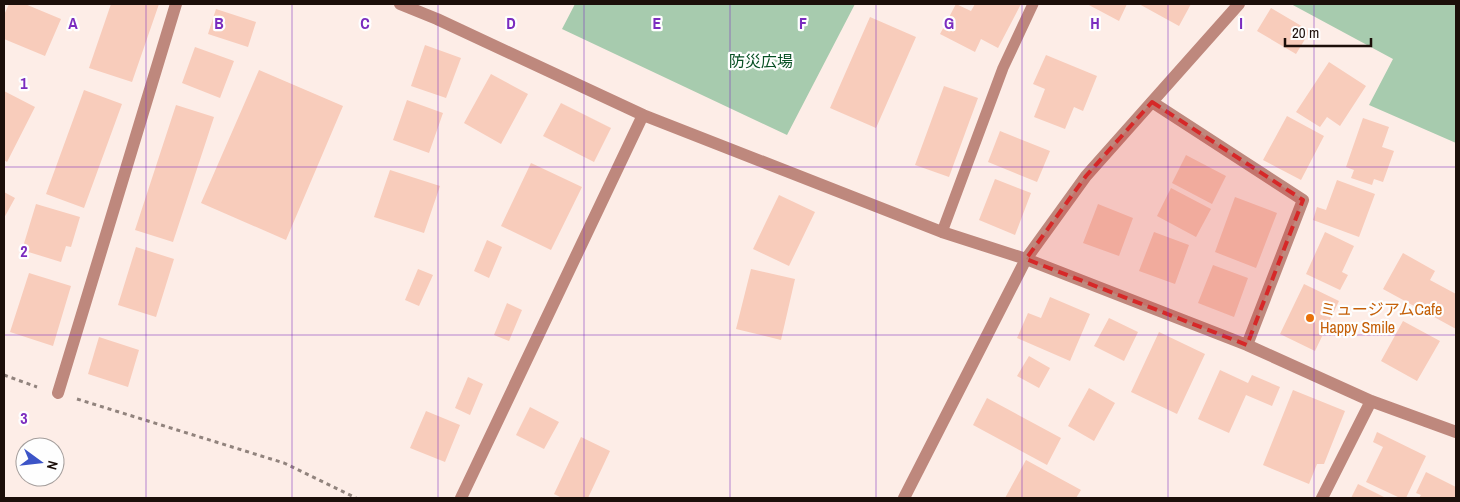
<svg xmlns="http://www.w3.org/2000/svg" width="1460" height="502" font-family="'Archivo Narrow','Noto Sans JP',sans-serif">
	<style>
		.green { fill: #a7cbae }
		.building { fill: #f8ccbb }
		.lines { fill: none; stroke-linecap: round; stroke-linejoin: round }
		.path { stroke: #91837d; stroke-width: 3; stroke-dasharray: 4 4; stroke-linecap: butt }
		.service { stroke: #be887d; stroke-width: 11 }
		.minor { stroke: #be887d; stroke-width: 12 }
		.tertiary { stroke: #be887d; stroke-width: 12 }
		.marked { fill: #d62828; fill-opacity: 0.2; stroke: #d62828; stroke-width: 4; stroke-dasharray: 10 6; stroke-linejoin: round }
		.grid { fill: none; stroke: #7b2cbf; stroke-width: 1; stroke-opacity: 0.55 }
		.food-dot { fill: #e8710a; stroke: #fefefe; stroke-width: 2 }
		.labels { text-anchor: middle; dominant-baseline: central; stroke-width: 4.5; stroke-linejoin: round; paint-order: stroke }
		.park-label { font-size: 16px; fill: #085024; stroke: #fefefe }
		.food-label { font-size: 16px; fill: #c56008; stroke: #fefefe; text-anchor: start }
		.grid-label { font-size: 16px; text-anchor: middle; font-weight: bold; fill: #7b2cbf; stroke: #fefefe; stroke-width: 4.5; stroke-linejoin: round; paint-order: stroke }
	</style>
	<rect width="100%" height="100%" fill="#fdede7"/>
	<path class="green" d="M 575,4 L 855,4 L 787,135 L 562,29 Z
		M 1291,4 L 1456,4 L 1456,143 L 1369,105 L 1393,59 Z"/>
	<path class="building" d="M 9,4 L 25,4 L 61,19 L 45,56 L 4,39 L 4,15 Z
		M 111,4 L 159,4 L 132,82 L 89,68 Z
		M 956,4 L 971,11 L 975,4 L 1021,4 L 998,48 L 981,39 L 975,52 L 940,34 Z
		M 1087,4 L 1127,4 L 1119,21 Z
		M 1139,4 L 1191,4 L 1179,26 Z
		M 1271,8 L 1310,31 L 1296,54 L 1257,31 Z
		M 216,9 L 256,22 L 248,47 L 208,34 Z
		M 870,17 L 916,37 L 876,128 L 830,108 Z
		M 425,45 L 461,58 L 446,98 L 411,86 Z
		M 195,47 L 234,61 L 220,98 L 182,83 Z
		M 1046,55 L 1097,76 L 1083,111 L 1074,107 L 1065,129 L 1034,117 L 1045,89 L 1033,84 Z
		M 1329,62 L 1366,86 L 1340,126 L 1327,117 L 1320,127 L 1296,112 Z
		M 259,70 L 343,106 L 286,240 L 201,203 Z
		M 491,74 L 528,94 L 501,144 L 464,123 Z
		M 944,86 L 978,98 L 949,177 L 915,165 Z
		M 84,90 L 122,104 L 84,208 L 46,194 Z
		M 4,91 L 35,107 L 7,162 L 4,160 Z
		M 407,100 L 443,113 L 429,153 L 393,140 Z
		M 561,103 L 611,128 L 594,162 L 543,136 Z
		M 176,105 L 214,117 L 173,242 L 135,230 Z
		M 1287,116 L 1324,136 L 1301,180 L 1263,160 Z
		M 1363,118 L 1389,127 L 1382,147 L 1394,151 L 1383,182 L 1374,179 L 1372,185 L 1351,178 L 1354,170 L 1346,167 Z
		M 1000,131 L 1050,151 L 1037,182 L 988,162 Z
		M 1186,155 L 1226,176 L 1212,204 L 1172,183 Z
		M 531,163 L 582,187 L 551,250 L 501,226 Z
		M 390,170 L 440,186 L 424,233 L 374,217 Z
		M 995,179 L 1031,193 L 1015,235 L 979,220 Z
		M 1337,180 L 1375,194 L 1359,237 L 1313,220 L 1317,207 L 1326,210 Z
		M 1171,188 L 1211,209 L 1196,237 L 1157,216 Z
		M 4,192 L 15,198 L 4,218 Z
		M 779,195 L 815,212 L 789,266 L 753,249 Z
		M 1235,197 L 1277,213 L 1256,268 L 1215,252 Z
		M 36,204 L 80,217 L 71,247 L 66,246 L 61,262 L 22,250 Z
		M 1098,204 L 1133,218 L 1119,256 L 1083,243 Z
		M 1154,232 L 1189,245 L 1175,284 L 1139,271 Z
		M 1325,232 L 1354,246 L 1342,272 L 1348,275 L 1340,290 L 1306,274 Z
		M 487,240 L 502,247 L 489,278 L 474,271 Z
		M 136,247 L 174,259 L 156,317 L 118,305 Z
		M 1403,253 L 1435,271 L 1430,280 L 1456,294 L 1456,329 L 1383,289 Z
		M 1213,265 L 1248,278 L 1234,317 L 1198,303 Z
		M 418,269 L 433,275 L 419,306 L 405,300 Z
		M 751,269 L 795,279 L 781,340 L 736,329 Z
		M 29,273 L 71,286 L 53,346 L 10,332 Z
		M 1304,284 L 1339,301 L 1315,351 L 1280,334 Z
		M 1050,297 L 1090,314 L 1070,361 L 1017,338 L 1028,313 L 1041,318 Z
		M 507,303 L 522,310 L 509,341 L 494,335 Z
		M 1109,318 L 1138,332 L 1124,361 L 1094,346 Z
		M 1403,321 L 1440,341 L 1417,381 L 1381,361 Z
		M 1159,332 L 1205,354 L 1177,414 L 1131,392 Z
		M 99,337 L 139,350 L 128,387 L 88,374 Z
		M 1029,356 L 1050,368 L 1039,388 L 1017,376 Z
		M 1220,370 L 1248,383 L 1252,375 L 1280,387 L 1272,406 L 1246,395 L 1229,433 L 1198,419 Z
		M 468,377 L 483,384 L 470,415 L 455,408 Z
		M 1089,388 L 1115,403 L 1094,441 L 1068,426 Z
		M 1293,390 L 1345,411 L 1324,464 L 1317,464 L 1309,484 L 1263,465 Z
		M 987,398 L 1061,438 L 1047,465 L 973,425 Z
		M 530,407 L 559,422 L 544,449 L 516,435 Z
		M 426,411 L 460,425 L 445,462 L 410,448 Z
		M 1377,432 L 1426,456 L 1406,498 L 1400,498 L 1366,482 L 1383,447 L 1373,442 Z
		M 581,437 L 610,451 L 588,498 L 562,498 L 554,494 Z
		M 1026,460 L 1081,490 L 1076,498 L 1005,498 Z
		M 1426,472 L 1456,487 L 1456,498 L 1419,498 L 1421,495 L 1416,493 Z
		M 1358,484 L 1386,498 L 1351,498 Z"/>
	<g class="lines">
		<path class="path" d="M 4,375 L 37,387
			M 77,399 L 284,463 L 356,498"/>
		<path class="service" d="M 942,232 L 1003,68 L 1033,4"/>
		<path class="minor" d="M 400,4 L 437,19 L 643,115 L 942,232 L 1026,259 L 1247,345 L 1371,401 L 1456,432
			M 1152,102 L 1303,200 L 1247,345
			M 58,393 L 176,4
			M 461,498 L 643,115
			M 1322,498 L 1371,401"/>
		<path class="tertiary" d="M 904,498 L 1026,259 L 1086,176 L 1239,4"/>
	</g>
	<path class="marked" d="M 1152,102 L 1303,200 L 1247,345 L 1026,259 L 1086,176 Z"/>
	<path class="grid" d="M 146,4 L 146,498M 292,4 L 292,498M 438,4 L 438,498M 584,4 L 584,498M 730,4 L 730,498M 876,4 L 876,498M 1022,4 L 1022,498M 1168,4 L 1168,498M 1314,4 L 1314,498M 4,167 L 1456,167M 4,335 L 1456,335"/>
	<circle class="food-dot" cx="1310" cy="318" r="5"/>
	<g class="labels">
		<g class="park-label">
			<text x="761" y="61">防災広場</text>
		</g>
		<g class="food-label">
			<text x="1320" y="309">ミュージアムCafe<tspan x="1320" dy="18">Happy Smile</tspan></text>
		</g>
	</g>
	<g class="grid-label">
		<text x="73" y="29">A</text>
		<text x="219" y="29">B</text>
		<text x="365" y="29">C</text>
		<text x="511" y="29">D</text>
		<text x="657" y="29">E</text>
		<text x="803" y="29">F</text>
		<text x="949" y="29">G</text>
		<text x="1095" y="29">H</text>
		<text x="1241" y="29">I</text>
		<text x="24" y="89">1</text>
		<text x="24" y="257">2</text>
		<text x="24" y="424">3</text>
	</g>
	<rect width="1460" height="502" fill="none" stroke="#1c0f0a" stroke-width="10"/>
	<g transform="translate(40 462) rotate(105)"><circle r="24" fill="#fefefe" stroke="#a49e9c"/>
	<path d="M0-4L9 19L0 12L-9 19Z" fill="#3c54c7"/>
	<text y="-8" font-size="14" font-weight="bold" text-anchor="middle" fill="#1c0f0a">N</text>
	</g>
	<path d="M1285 38v8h86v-8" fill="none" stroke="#1c0f0a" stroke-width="2.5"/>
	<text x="1292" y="38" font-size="15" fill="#1c0f0a" stroke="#fefefe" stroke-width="4" paint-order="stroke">20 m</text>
</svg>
